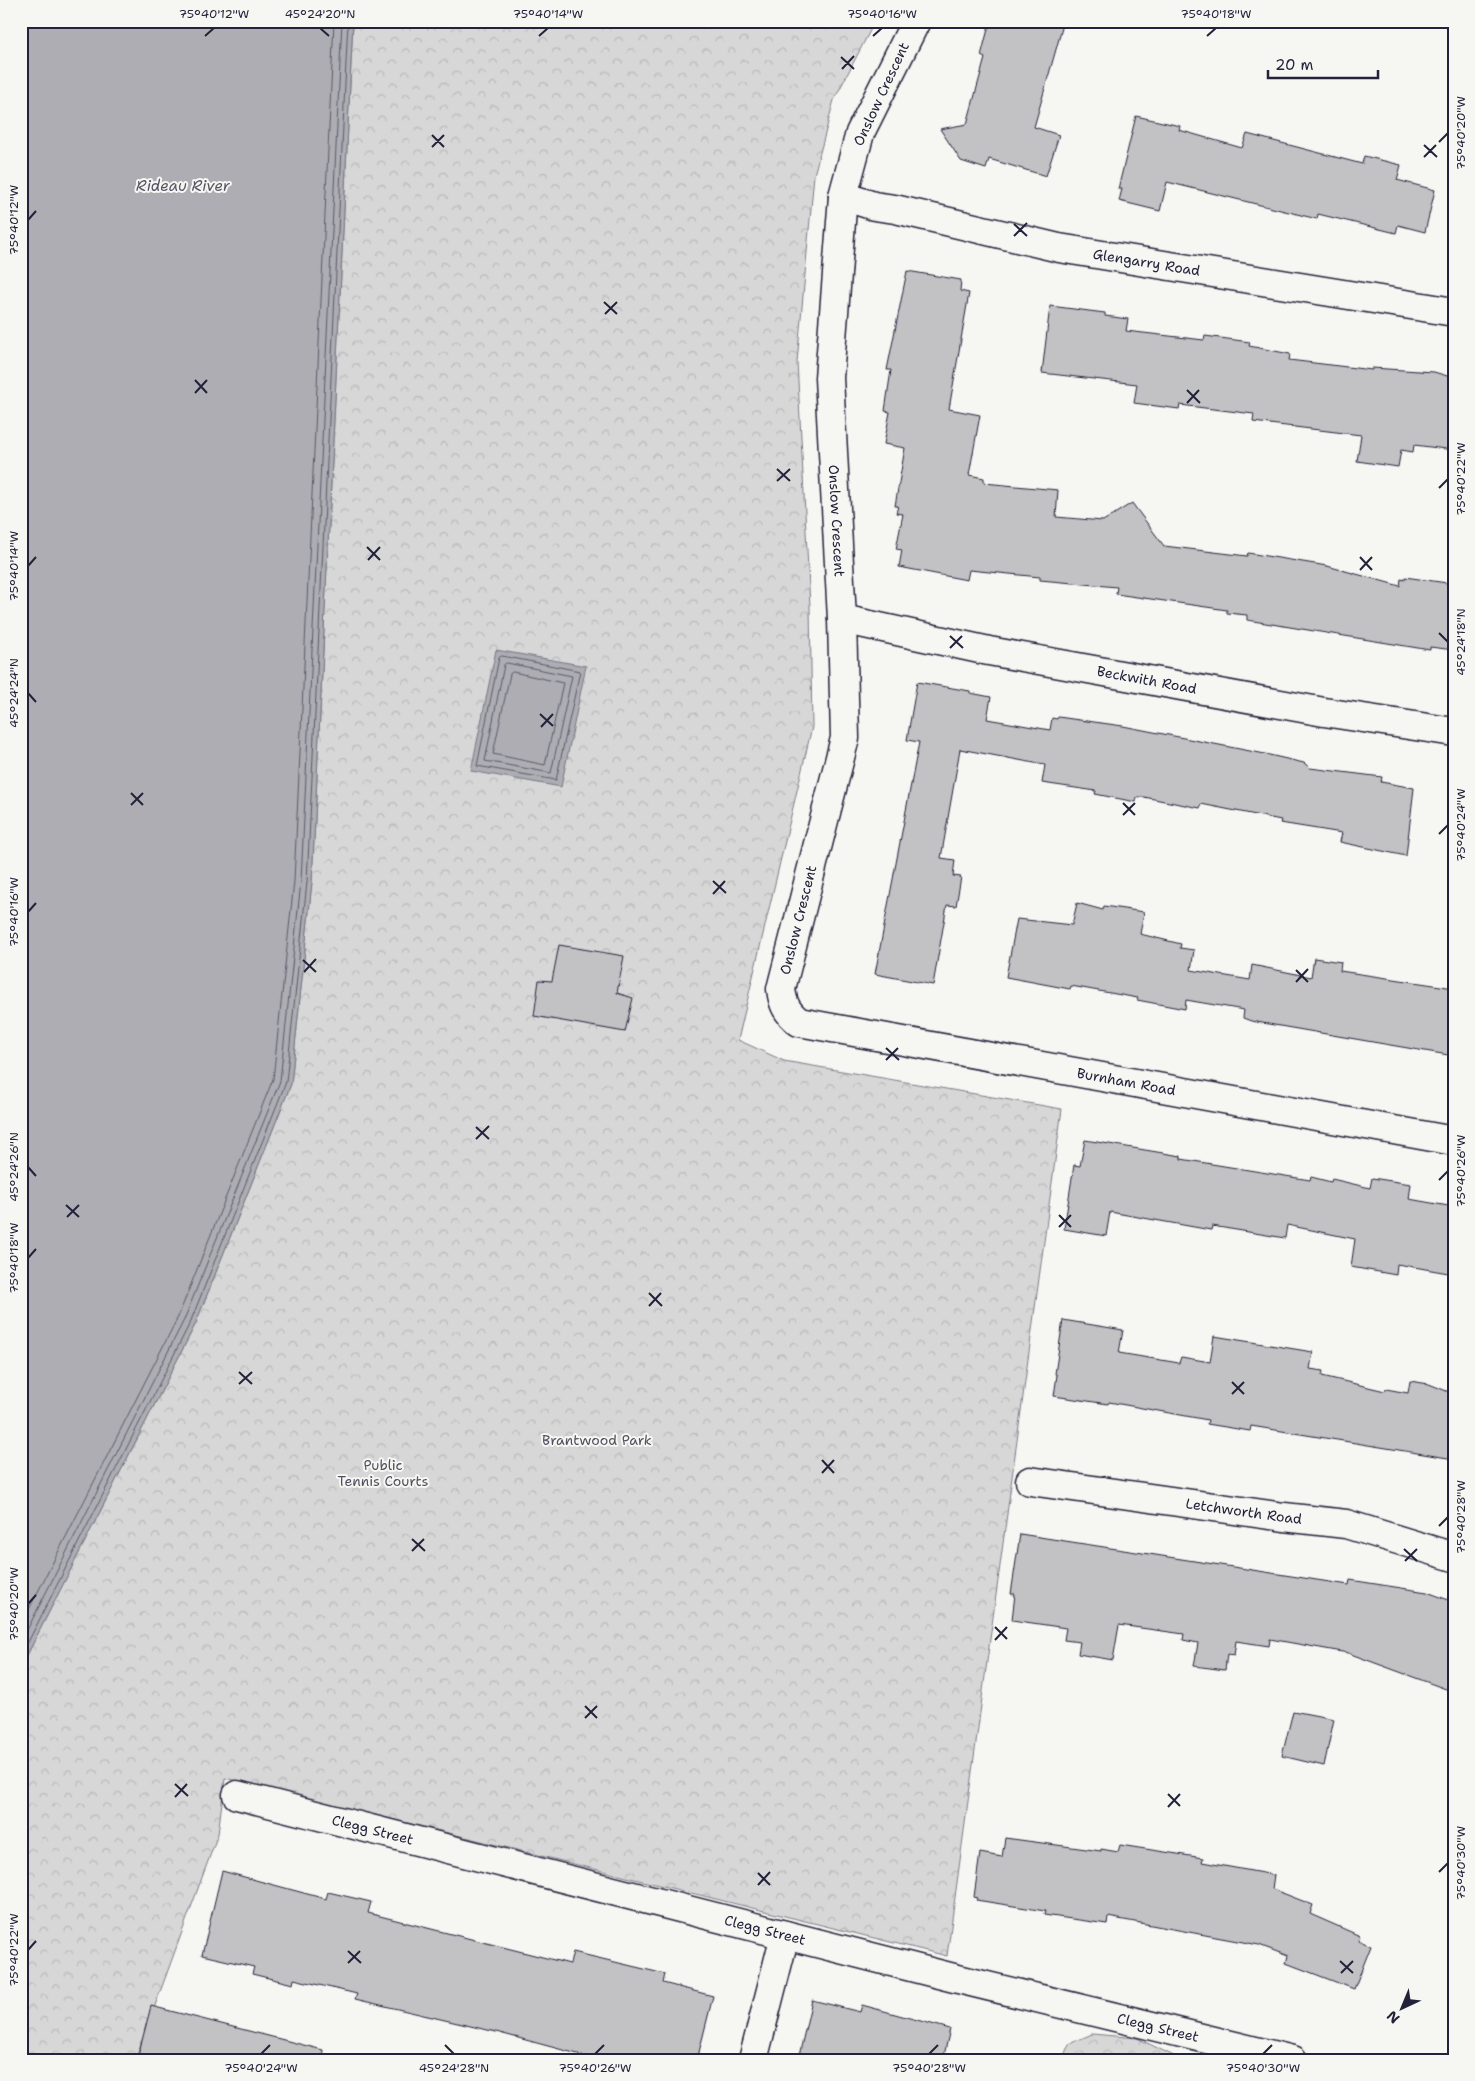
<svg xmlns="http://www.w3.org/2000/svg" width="1475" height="2081" font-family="'Shantell Sans',sans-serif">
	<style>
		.forest { fill: url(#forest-crowns); stroke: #7c7c89 }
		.water { fill: #adadb3; stroke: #757583 }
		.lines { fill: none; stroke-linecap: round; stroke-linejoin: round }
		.shore { stroke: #5a5a6b; stroke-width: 1 }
		.building { fill: #c2c2c4; stroke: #22223b }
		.minor-casing { stroke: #22223b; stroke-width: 31 }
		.minor { stroke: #f6f6f2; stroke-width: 28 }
		.ticks { fill: none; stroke: #22223b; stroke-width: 2 }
		.labels { text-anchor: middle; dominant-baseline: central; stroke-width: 4; stroke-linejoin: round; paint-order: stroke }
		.street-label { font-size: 14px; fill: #22223b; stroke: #f6f6f2 }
		.park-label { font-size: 14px; fill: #4f4f62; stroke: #f6f6f2 }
		.water-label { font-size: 15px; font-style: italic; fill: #535365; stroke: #f6f6f2 }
		.neatline { fill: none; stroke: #22223b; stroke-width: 2 }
		.ticks-label { font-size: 12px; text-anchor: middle; fill: #22223b }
	</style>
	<defs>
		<pattern id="forest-crowns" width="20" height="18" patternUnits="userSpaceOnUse" patternTransform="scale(1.25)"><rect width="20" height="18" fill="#d7d7d7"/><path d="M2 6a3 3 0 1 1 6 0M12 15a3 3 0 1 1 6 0" fill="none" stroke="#b8b8b9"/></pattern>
	</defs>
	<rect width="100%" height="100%" fill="#f6f6f2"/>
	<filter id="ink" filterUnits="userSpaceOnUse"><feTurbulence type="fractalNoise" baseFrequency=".02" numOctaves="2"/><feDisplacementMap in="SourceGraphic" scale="10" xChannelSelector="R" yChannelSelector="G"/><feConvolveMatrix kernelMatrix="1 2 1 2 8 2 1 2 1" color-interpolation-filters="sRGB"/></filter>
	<g filter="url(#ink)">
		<path class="forest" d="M 353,21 L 875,21 L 834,100 L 814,175 L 797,362 L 810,606 L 812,727 L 738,1040 L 784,1061 L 1062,1109 L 947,1956 L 225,1778 L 218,1834 L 135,2060 L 21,2060 L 21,1667 L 195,1325 L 291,1084 L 312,882 Z
			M 1092,2034 L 1137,2038 L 1182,2060 L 1062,2060 L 1069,2044 Z"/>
		<path class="water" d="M 21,21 L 353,21 L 312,882 L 291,1084 L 195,1325 L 21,1667 Z
			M 496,650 L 586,666 L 561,787 L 471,771 Z"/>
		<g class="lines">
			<path class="shore" d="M 502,656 L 580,671 L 556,780 L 477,766 L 499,658 Z
				M 507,663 L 572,676 L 551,773 L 485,761 L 504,665 Z
				M 513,672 L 563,683 L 545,765 L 493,754 L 510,674 Z
				M 21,1625 L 178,1317 L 273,1079 L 294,881 L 334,21
				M 21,1642 L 184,1320 L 280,1081 L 301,881 L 342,21
				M 21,1656 L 190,1323 L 286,1082 L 307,882 L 348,21"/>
		</g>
		<path class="building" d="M 990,21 L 1064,21 L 1034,127 L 1059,135 L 1046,176 L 989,159 L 986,169 L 961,161 L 940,129 L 967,124 L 985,58 L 981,56 Z
			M 1136,116 L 1180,126 L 1179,130 L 1242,148 L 1247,134 L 1362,164 L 1364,156 L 1401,165 L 1397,180 L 1435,190 L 1425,232 L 1398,225 L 1396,233 L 1318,214 L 1317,219 L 1167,182 L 1160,211 L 1119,201 L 1122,189 L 1118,189 Z
			M 907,271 L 961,280 L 960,291 L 969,293 L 949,409 L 980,415 L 969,475 L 984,478 L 984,483 L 1058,490 L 1056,517 L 1103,521 L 1132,503 L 1164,546 L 1247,556 L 1248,553 L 1327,566 L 1400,586 L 1401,579 L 1405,580 L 1405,577 L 1454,584 L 1454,650 L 1430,647 L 1430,650 L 1247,620 L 1247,615 L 1227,613 L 1227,610 L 1116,594 L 1117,587 L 1040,580 L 1040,577 L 969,570 L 967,580 L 899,567 L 902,550 L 896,549 L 903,514 L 896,513 L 898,506 L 895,506 L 905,448 L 884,444 L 890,412 L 885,411 L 891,370 L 887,370 Z
			M 1050,306 L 1105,313 L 1105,316 L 1128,319 L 1126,331 L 1204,340 L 1205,336 L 1250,342 L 1249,346 L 1290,354 L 1289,360 L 1372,370 L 1372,368 L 1434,372 L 1454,378 L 1454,450 L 1414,445 L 1413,452 L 1401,450 L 1398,467 L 1357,461 L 1361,435 L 1253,422 L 1254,414 L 1180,405 L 1179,409 L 1134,403 L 1137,384 L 1042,373 Z
			M 917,682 L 970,691 L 970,693 L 991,697 L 987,719 L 1050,730 L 1052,718 L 1057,719 L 1058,717 L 1123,726 L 1265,754 L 1304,763 L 1310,768 L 1382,777 L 1381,782 L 1414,788 L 1406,856 L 1340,842 L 1342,833 L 1280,823 L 1281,820 L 1201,804 L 1200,808 L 1144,797 L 1137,797 L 1136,802 L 1095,794 L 1096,791 L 1042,783 L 1045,765 L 960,749 L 941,858 L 955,860 L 953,876 L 961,877 L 956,906 L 947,905 L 933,985 L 875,974 L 919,742 L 907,740 Z
			M 1077,903 L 1103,910 L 1104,906 L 1144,912 L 1140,934 L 1181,944 L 1180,948 L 1194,950 L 1191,970 L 1250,980 L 1252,965 L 1311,977 L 1314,958 L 1341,962 L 1340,971 L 1454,988 L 1454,1056 L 1251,1021 L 1243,1018 L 1244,1010 L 1186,1000 L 1185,1009 L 1137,1000 L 1138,998 L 1071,986 L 1070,989 L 1006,977 L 1017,919 L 1072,925 Z
			M 559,945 L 624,956 L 617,993 L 633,998 L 625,1032 L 534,1016 L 539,980 L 552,981 Z
			M 1085,1140 L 1181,1156 L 1181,1159 L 1310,1180 L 1311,1177 L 1331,1182 L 1332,1179 L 1370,1188 L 1372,1178 L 1411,1184 L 1409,1199 L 1454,1207 L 1454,1274 L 1397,1264 L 1396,1275 L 1351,1267 L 1355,1239 L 1287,1225 L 1285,1238 L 1212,1226 L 1211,1230 L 1110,1212 L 1106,1236 L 1064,1229 L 1074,1165 L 1080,1166 Z
			M 1063,1320 L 1123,1330 L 1119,1353 L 1179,1363 L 1181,1357 L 1210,1362 L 1214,1336 L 1313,1352 L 1310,1369 L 1323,1371 L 1322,1376 L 1385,1391 L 1386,1389 L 1408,1393 L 1410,1381 L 1429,1384 L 1454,1394 L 1454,1459 L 1251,1426 L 1250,1431 L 1207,1424 L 1208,1420 L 1109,1402 L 1108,1404 L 1054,1396 L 1057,1375 L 1055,1374 Z
			M 1020,1534 L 1349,1585 L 1350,1580 L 1427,1592 L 1454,1602 L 1454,1692 L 1348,1653 L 1270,1639 L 1269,1646 L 1236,1641 L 1234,1655 L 1227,1654 L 1225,1670 L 1194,1666 L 1198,1643 L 1183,1640 L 1184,1634 L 1119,1625 L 1113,1660 L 1078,1654 L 1080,1642 L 1064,1640 L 1066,1628 L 1012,1620 L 1015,1594 L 1011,1594 Z
			M 1293,1711 L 1334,1719 L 1324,1766 L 1282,1756 Z
			M 1005,1838 L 1101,1851 L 1101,1849 L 1118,1852 L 1120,1845 L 1203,1858 L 1202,1862 L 1274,1875 L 1272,1889 L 1313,1905 L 1310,1914 L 1360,1936 L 1358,1940 L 1371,1946 L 1354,1989 L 1286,1963 L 1288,1956 L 1259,1945 L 1108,1917 L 1107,1924 L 1044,1915 L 1045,1911 L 976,1900 L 977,1898 L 974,1897 L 980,1853 L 1002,1857 Z
			M 222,1871 L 326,1899 L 328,1892 L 371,1902 L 368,1913 L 570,1964 L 573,1952 L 665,1974 L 663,1983 L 713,1996 L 697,2060 L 600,2060 L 496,2032 L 355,1999 L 357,1994 L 294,1979 L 293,1984 L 252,1974 L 254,1967 L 202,1955 Z
			M 812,2000 L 860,2012 L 862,2005 L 950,2029 L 943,2060 L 798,2060 Z
			M 151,2006 L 323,2050 L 322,2060 L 137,2060 Z"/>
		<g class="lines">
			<g class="minor-casing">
				<g id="minor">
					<path id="s1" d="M 916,21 L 860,133 L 843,196 L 829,378 L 842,619 L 845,738 L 781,989 C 783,1005 787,1012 799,1022 L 1454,1141"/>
					<path id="s2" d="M 843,196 L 874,206 L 895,209 L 1059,248 L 1454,312"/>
					<path id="s3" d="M 842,619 L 989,651 L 1324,712 L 1454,732"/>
					<path id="s4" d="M 1030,1481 L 1284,1517 L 1346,1524 L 1454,1557"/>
					<path id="s5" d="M 237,1795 L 954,1978 L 1293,2060"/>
					<path d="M 753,2060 L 785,1935"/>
				</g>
			</g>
			<use href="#minor" class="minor"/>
		</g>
	</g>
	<path class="ticks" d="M 320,28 L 329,36M 205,36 L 214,28M 539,36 L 548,28M 873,36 L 882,28M 1207,36 L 1216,28M 841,57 L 854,69M 842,69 L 854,56M 432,135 L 444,147M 1439,142 L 1448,133M 1424,145 L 1437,157M 432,147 L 444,135M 1424,157 L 1436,145M 28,220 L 36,211M 1014,224 L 1027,236M 1014,236 L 1027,223M 604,302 L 617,314M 605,314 L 617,302M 195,380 L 207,393M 1187,390 L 1200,403M 195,393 L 207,380M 1187,403 L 1199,390M 777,469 L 790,481M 777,481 L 790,469M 1439,488 L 1448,479M 367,547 L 380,560M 1360,557 L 1372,570M 368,560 L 380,547M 28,566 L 36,557M 1360,570 L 1372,557M 1439,633 L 1448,642M 950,636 L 963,648M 950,648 L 962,636M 28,693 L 36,702M 540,714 L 553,726M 541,727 L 553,714M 131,793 L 143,805M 1123,803 L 1135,815M 131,805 L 143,793M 1123,815 L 1135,803M 1439,834 L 1448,825M 713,881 L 726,893M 713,894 L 725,881M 28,912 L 36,903M 303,960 L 316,972M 1296,970 L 1308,982M 304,972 L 316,959M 1296,982 L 1308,969M 886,1048 L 899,1060M 886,1060 L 898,1048M 476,1127 L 489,1139M 476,1139 L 489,1126M 28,1167 L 36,1176M 1439,1180 L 1448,1171M 66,1205 L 79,1217M 1059,1215 L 1071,1227M 67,1217 L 79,1205M 1059,1227 L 1071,1215M 28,1258 L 36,1249M 649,1293 L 662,1306M 649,1306 L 661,1293M 239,1372 L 252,1384M 1232,1382 L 1244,1394M 239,1384 L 252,1372M 1232,1394 L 1244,1382M 822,1460 L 834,1473M 822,1473 L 834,1460M 1439,1526 L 1448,1517M 412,1539 L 425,1551M 1404,1549 L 1417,1561M 412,1551 L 424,1539M 1405,1561 L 1417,1549M 28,1604 L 36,1595M 995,1627 L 1007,1639M 995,1640 L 1007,1627M 585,1706 L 597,1718M 585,1718 L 597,1706M 175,1784 L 188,1796M 1168,1794 L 1180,1806M 175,1797 L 187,1784M 1168,1807 L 1180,1794M 1439,1872 L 1448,1863M 758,1873 L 770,1885M 758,1885 L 770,1872M 28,1950 L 36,1941M 348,1951 L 361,1963M 1340,1961 L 1353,1973M 348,1963 L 360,1951M 1341,1973 L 1353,1961M 445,2045 L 454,2054M 261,2054 L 270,2045M 595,2054 L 604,2045M 929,2054 L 938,2045M 1263,2054 L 1272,2045"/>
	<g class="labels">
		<g class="street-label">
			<text transform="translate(881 94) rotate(-65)">Onslow Crescent</text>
			<text stroke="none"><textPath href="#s2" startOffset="311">Glengarry Road</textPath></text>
			<text stroke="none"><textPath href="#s1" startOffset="516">Onslow Crescent</textPath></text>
			<text stroke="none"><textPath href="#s3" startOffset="311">Beckwith Road</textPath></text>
			<text transform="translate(798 920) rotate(-76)">Onslow Crescent</text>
			<text stroke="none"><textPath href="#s1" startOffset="1364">Burnham Road</textPath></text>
			<text stroke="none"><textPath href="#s4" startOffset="216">Letchworth Road</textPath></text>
			<text stroke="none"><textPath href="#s5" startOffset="140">Clegg Street</textPath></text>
			<text stroke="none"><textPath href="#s5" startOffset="545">Clegg Street</textPath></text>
			<text stroke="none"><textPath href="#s5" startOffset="950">Clegg Street</textPath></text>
		</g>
		<g class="park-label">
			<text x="597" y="1440">Brantwood Park</text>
			<text x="383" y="1465">Public<tspan x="383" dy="16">Tennis Courts</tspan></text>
		</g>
		<g class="water-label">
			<text x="183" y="186">Rideau River</text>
		</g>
	</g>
	<rect width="1475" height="2081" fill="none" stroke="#f6f6f2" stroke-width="55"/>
	<g transform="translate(1402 2008) rotate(224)" stroke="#f6f6f2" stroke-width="4" paint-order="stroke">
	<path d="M0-4L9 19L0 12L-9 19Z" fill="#22223b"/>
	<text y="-8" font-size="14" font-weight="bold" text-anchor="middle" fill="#22223b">N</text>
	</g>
	<path d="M1268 70v8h110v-8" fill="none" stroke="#22223b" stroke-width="2.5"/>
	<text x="1275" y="70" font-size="15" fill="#22223b" stroke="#f6f6f2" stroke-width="4" paint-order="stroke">20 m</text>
	<rect x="28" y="28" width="1420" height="2026" class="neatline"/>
	<g class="ticks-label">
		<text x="214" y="18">75°40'12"W</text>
		<text x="320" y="18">45°24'20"N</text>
		<text x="548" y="18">75°40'14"W</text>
		<text x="882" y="18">75°40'16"W</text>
		<text x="1216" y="18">75°40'18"W</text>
		<text transform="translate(1461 133) rotate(-90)" y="4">75°40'20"W</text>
		<text transform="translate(14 220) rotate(-90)" y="4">75°40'12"W</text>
		<text transform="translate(1461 479) rotate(-90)" y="4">75°40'22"W</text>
		<text transform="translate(14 566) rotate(-90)" y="4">75°40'14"W</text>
		<text transform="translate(1461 642) rotate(-90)" y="4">45°24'18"N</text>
		<text transform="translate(14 693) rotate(-90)" y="4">45°24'24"N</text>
		<text transform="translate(1461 825) rotate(-90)" y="4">75°40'24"W</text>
		<text transform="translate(14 912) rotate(-90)" y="4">75°40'16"W</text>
		<text transform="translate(14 1167) rotate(-90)" y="4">45°24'26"N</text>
		<text transform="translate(1461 1171) rotate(-90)" y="4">75°40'26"W</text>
		<text transform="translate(14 1258) rotate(-90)" y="4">75°40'18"W</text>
		<text transform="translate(1461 1517) rotate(-90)" y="4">75°40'28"W</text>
		<text transform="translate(14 1604) rotate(-90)" y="4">75°40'20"W</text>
		<text transform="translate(1461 1863) rotate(-90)" y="4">75°40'30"W</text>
		<text transform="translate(14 1950) rotate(-90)" y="4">75°40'22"W</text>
		<text x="261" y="2072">75°40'24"W</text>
		<text x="454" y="2072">45°24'28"N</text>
		<text x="595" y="2072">75°40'26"W</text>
		<text x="929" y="2072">75°40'28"W</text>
		<text x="1263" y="2072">75°40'30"W</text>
	</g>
</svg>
